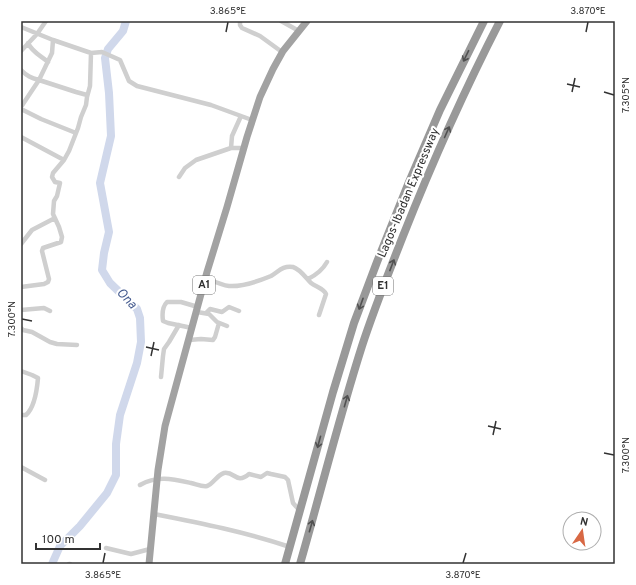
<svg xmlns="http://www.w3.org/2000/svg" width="636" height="585" font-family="Overpass,sans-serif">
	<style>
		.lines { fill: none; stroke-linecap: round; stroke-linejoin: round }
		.river { stroke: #d0d8eb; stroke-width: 8 }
		.minor { stroke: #cfcfcf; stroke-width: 4.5 }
		.trunk { stroke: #a2a2a2; stroke-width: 7 }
		.motorway { stroke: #999; stroke-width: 8 }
		.oneway { stroke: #515151 }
		.ticks { fill: none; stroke: #323232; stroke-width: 1.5 }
		.labels { text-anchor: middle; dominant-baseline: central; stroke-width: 4; stroke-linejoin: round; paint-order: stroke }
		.shield { fill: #fff; stroke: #707070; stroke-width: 1 }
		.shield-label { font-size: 11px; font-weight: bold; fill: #323232 }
		.street-label { font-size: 12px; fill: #323232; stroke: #fff }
		.water-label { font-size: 13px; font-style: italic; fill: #455b8f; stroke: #fff }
		.neatline { fill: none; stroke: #323232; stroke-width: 1.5 }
		.ticks-label { font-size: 10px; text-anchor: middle; fill: #323232 }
	</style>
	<rect width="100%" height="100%" fill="#fff"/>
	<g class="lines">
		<path class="river" d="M 52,564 L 60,546 L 80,526 L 107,493 L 116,475 L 116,444 L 120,415 L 137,363 L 141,342 L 140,318 L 137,309 L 110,283 L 102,270 L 104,253 L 109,232 L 100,183 L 111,136 L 109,93 L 105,58 L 108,49 L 123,31 L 126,21"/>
		<path class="minor" d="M 240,21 L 240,25 L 242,28 L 260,36 L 282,52
			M 281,21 L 299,31
			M 21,27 L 53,40 L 52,53 L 39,80 L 21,107
			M 53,40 L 91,53
			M 28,43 C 32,52 41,56 48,62
			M 21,51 L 37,34 L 46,21
			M 21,70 C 27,76 31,78 39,80 L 76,92 L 87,95
			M 21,109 L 41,119 L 76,133
			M 21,137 L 64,160
			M 231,148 L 232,136 L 241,116
			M 179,177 L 185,168 L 196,160 L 231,148 L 244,148
			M 21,244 L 32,230 L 55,218
			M 206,278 C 213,281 221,285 229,286 C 242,287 259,281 271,276 C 278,272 283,265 293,267 C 300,269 306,278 311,283 C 316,287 323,288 326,294 L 319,315
			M 308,279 C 316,275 322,271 327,262
			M 21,287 L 44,284 L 48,282 L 49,279 L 42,251 L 43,248 L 61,242 L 62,237 L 59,227 L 53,214 L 54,201 L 57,196 L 60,183 L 55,182 L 52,177 L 53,173 L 64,160 L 69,151 L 78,128 L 81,117 L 86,105 L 87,97 L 90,86 L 91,53 L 102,52 L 120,60 L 129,81 L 137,86 L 211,105 L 252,120
			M 21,310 L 44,308 L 50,311
			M 197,312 L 209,314 L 217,322 L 227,326
			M 206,313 L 210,309 L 222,312 L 229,307 L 239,311
			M 21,328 L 23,330 L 32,332 L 50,342 L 57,344 L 77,345
			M 192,328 L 168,323 L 163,321 C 162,314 162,307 167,302 L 181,302 L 198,307
			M 189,340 L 201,339 L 213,340 L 215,337 L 219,323
			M 21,371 L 32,375 L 38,378 C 37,390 35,407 26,415 L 21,415
			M 161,377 L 163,356 L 164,349 L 169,342 L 179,325
			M 21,467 L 45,480
			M 140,485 C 157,475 173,479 191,483 C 196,484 202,487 207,486 C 213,484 217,475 224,473 C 235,471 236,485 249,474 L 261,477 L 267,473 L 271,474 L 285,477 L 288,480 L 293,503 L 300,511
			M 154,514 C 200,523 246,532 290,547
			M 106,548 L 131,554 L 150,549
			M 69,564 L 70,564"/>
		<path class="trunk" d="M 149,564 L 158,470 L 165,426 L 207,272 L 227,207 L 247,137 L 260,97 L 273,69 L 283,51 L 307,21"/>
		<path class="motorway" d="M 285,564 L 333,392 L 354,323 L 377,262 L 409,182 L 440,110 L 484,21
			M 300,564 C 321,491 339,418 362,346 C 374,309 389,272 403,236 C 432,163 464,91 500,21"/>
	</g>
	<defs><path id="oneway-shaft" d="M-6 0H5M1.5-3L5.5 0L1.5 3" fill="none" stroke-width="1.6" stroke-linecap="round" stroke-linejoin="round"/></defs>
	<g class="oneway">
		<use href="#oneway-shaft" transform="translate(466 56) rotate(116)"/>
		<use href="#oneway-shaft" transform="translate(447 132) rotate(-66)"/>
		<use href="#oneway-shaft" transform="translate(392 265) rotate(-69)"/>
		<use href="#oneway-shaft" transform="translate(361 304) rotate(110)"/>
		<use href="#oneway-shaft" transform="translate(346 401) rotate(-74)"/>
		<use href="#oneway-shaft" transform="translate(319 442) rotate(105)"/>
		<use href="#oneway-shaft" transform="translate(311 526) rotate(-74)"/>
	</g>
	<path class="ticks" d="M 226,32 L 228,22M 586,32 L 588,22M 567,84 L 580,87M 572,92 L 575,78M 604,92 L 614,95M 22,319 L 32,321M 146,347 L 159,350M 151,356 L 154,342M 488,426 L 501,429M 493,435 L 496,421M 604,453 L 614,455M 103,563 L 105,553M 463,563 L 466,553"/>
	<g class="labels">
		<g class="shield">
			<rect x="193" y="276" width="22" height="18" rx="3"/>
			<rect x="373" y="277" width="20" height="18" rx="3"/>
		</g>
		<g class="shield-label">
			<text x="204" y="285">A1</text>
			<text x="383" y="286">E1</text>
		</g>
		<g class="street-label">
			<text transform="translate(409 193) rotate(-67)">Lagos-Ibadan Expressway</text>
		</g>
		<g class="water-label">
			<text transform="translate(126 299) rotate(47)">Ona</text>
		</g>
	</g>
	<rect width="636" height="585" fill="none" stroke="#ffffff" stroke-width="44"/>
	<g transform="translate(582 531) rotate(13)"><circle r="19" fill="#ffffff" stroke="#adadad"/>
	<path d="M0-3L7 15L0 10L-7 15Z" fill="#d86844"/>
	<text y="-6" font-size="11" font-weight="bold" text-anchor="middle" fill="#323232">N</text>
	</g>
	<path d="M36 543v6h64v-6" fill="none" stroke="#323232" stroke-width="2"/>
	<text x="42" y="543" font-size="12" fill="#323232" stroke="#ffffff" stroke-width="3" paint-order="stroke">100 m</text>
	<rect x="22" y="22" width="592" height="541" class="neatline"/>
	<g class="ticks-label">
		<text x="228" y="14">3.865°E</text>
		<text x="588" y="14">3.870°E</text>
		<text transform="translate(625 95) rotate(-90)" y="4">7.305°N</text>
		<text transform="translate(11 319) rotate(-90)" y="4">7.300°N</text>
		<text transform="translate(625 455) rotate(-90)" y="4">7.300°N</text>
		<text x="103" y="578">3.865°E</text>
		<text x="463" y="578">3.870°E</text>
	</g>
</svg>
